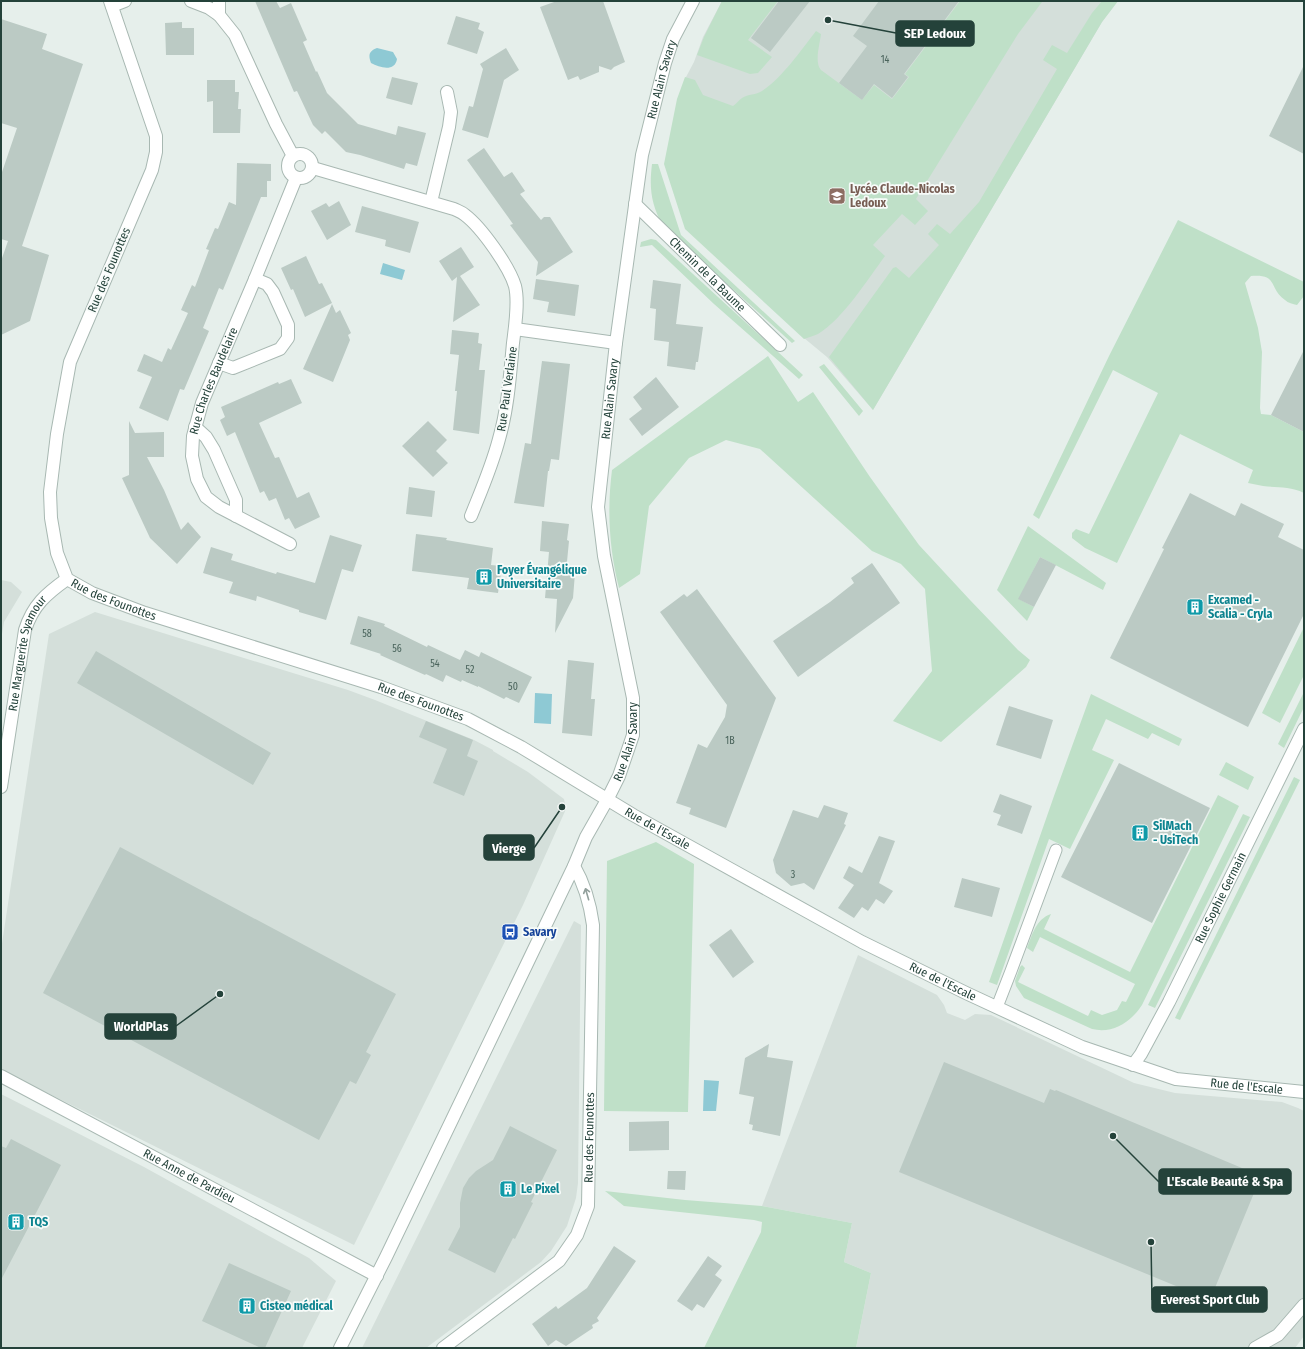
<svg xmlns="http://www.w3.org/2000/svg" width="1305" height="1349" font-family="'Fira Sans Condensed',sans-serif">
	<style>
		.built { fill: #d4dfda }
		.green { fill: #bfe0c8 }
		.water { fill: #8ec9d4 }
		.building { fill: #bbcac4 }
		.lines { fill: none; stroke-linecap: round; stroke-linejoin: round }
		.service-casing { stroke: #a8b8b2; stroke-width: 13 }
		.minor-casing { stroke: #a8b8b2; stroke-width: 14 }
		.tertiary-casing { stroke: #a8b8b2; stroke-width: 14 }
		.service { stroke: #fff; stroke-width: 11 }
		.minor { stroke: #fff; stroke-width: 12 }
		.tertiary { stroke: #fff; stroke-width: 12 }
		.oneway { stroke: #92a09c }
		.labels { text-anchor: middle; dominant-baseline: central; stroke-width: 3.5; stroke-linejoin: round; paint-order: stroke }
		.number-label { font-size: 10px; fill: #4a645c }
		.street-label { font-size: 12px; fill: #24423a; stroke: #f7fbf9 }
		.education-label { font-size: 12px; font-weight: bold; fill: #785e54; stroke: #f7fbf9; text-anchor: start }
		.culture-label { font-size: 12px; font-weight: bold; fill: #0d838f; stroke: #f7fbf9; text-anchor: start }
		.transit-label { font-size: 12px; font-weight: bold; fill: #164399; stroke: #f7fbf9; text-anchor: start }
		.leader { fill: none; stroke: #24423a; stroke-width: 1.5 }
		.callout-dot { fill: #24423a; stroke: #f7fbf9; stroke-width: 1.5 }
		.callout { fill: #24423a; stroke: #24423a; stroke-width: 1.5 }
		.callout-label { font-size: 13px; text-anchor: middle; font-weight: bold; fill: #fff }
	</style>
	<rect width="100%" height="100%" fill="#e6efeb"/>
	<path class="built" d="M 722,1 L 1118,1 L 1102,22 L 873,410 L 827,357 L 804,338 L 678,99 L 686,77 L 694,62 L 703,37 Z
		M 1,580 L 11,582 L 22,592 L 4,622 L 1,640 Z
		M 95,612 L 348,690 L 375,700 L 474,740 L 493,750 L 493,751 L 528,772 L 564,799 L 566,809 L 523,905 L 354,1245 L 1,1070 L 1,950 L 49,634 Z
		M 574,921 L 581,925 L 578,1183 L 576,1198 L 567,1226 L 551,1251 L 541,1262 L 426,1348 L 362,1348 Z
		M 858,955 L 937,995 L 944,1005 L 947,1013 L 965,1020 L 975,1014 L 991,1015 L 1134,1083 L 1175,1093 L 1282,1102 L 1298,1108 L 1304,1111 L 1304,1336 L 1295,1348 L 856,1348 L 871,1273 L 844,1262 L 852,1223 L 762,1206 Z
		M 1,1094 L 144,1167 L 309,1258 L 336,1281 L 302,1348 L 1,1348 Z"/>
	<path class="green" d="M 722,1 L 778,1 L 748,40 L 772,57 L 758,73 L 750,74 L 697,55 L 704,37 Z
		M 960,1 L 1042,2 L 1018,34 L 916,199 L 928,211 L 915,225 L 902,214 L 873,245 L 885,256 C 868,279 842,320 818,334 C 814,336 809,337 804,339 L 685,229 L 664,164 L 677,99 L 685,77 L 695,80 L 703,95 L 733,106 C 736,104 739,100 742,98 C 748,94 756,95 762,91 C 783,77 801,50 816,31 L 821,34 C 820,44 814,62 821,70 L 862,100 L 874,85 L 892,99 L 909,77 L 905,74 Z
		M 1102,1 L 1118,1 L 1102,22 L 873,410 L 829,357 L 893,268 L 896,267 L 909,278 L 939,245 L 928,234 L 937,224 L 950,234 L 979,202 L 1057,69 L 1043,60 L 1052,45 L 1067,53 L 1092,13 Z
		M 652,164 L 658,164 L 681,235 L 795,341 L 792,343 L 663,226 C 651,204 649,188 652,164 Z
		M 1178,220 L 1304,282 L 1304,296 L 1297,305 C 1293,304 1288,303 1285,300 C 1268,288 1279,274 1251,276 L 1245,283 L 1258,328 L 1262,352 L 1260,408 L 1261,414 L 1271,415 L 1304,432 L 1304,493 C 1290,486 1278,488 1263,486 C 1258,485 1253,484 1248,483 L 1253,470 L 1180,434 L 1117,563 L 1085,548 L 1072,538 L 1072,533 L 1076,529 L 1089,534 L 1158,393 L 1113,370 L 1039,519 L 1033,515 L 1109,356 Z
		M 651,239 L 656,240 L 803,375 L 799,379 L 714,304 L 652,245 L 640,247 L 641,242 Z
		M 768,356 L 798,402 L 813,392 L 870,477 L 919,545 L 970,600 L 1018,650 L 1030,660 L 1026,667 L 941,742 L 893,721 L 932,671 L 925,589 L 901,564 L 872,551 L 760,449 L 726,440 L 689,458 L 649,506 L 640,574 L 619,588 C 609,549 607,509 612,470 Z
		M 824,364 L 863,411 L 859,416 L 819,367 Z
		M 1028,526 L 1106,583 L 1103,590 L 1040,557 L 1019,599 L 1034,607 L 1027,621 L 997,590 Z
		M 1304,627 L 1304,675 L 1280,723 L 1262,713 Z
		M 1304,692 L 1304,707 L 1284,748 L 1278,744 Z
		M 1091,694 L 1182,739 L 1179,746 L 1152,733 L 1148,739 L 1106,719 L 1092,750 L 1114,760 L 1070,849 L 1049,839 L 997,985 L 989,982 L 1054,796 Z
		M 1226,762 L 1254,777 L 1248,790 L 1219,775 Z
		M 1294,777 L 1300,780 L 1180,1020 L 1175,1018 Z
		M 1218,795 L 1239,806 L 1142,1005 C 1131,1022 1113,1034 1092,1029 L 1024,998 L 1016,986 L 1015,981 L 1020,967 L 1022,965 L 1025,968 L 1018,982 L 1088,1016 L 1091,1010 L 1102,1015 L 1117,1010 L 1122,1001 L 1126,1002 L 1135,984 L 1040,937 L 1033,952 L 1027,948 C 1032,935 1036,919 1051,914 L 1044,929 L 1130,972 Z
		M 1243,814 L 1250,817 L 1155,1008 L 1148,1005 Z
		M 656,842 L 694,864 L 688,1112 L 604,1111 L 607,861 Z
		M 605,1191 L 685,1200 L 762,1206 L 852,1223 L 844,1262 L 871,1273 L 856,1348 L 704,1348 L 761,1232 L 762,1222 L 754,1220 L 624,1206 Z"/>
	<path class="water" d="M 377,48 L 393,52 L 397,59 C 395,72 380,68 371,63 C 368,55 369,51 377,48 Z
		M 383,263 L 405,270 L 402,280 L 380,274 Z
		M 535,693 L 552,694 L 551,724 L 534,723 Z
		M 704,1080 L 719,1081 L 716,1111 L 703,1111 Z"/>
	<path class="building" d="M 255,1 L 276,1 L 280,8 L 291,3 L 307,40 L 303,42 L 316,72 L 317,71 L 327,93 L 358,124 L 396,135 L 398,126 L 426,133 L 417,166 L 406,163 L 404,169 L 360,155 L 346,152 L 325,131 L 322,134 L 313,125 L 297,91 L 294,92 Z
		M 557,1 L 603,1 L 625,62 L 614,67 L 611,70 L 599,66 L 599,72 L 580,80 L 578,76 L 568,80 L 540,7 Z
		M 779,1 L 810,1 L 770,52 L 751,38 Z
		M 879,1 L 959,1 L 904,74 L 908,77 L 892,98 L 874,84 L 862,100 L 839,83 L 867,46 L 853,36 Z
		M 456,16 L 480,23 L 478,29 L 484,32 L 477,54 L 447,44 Z
		M 1,19 L 47,34 L 42,49 L 83,64 L 22,246 L 49,255 L 30,321 L 1,335 L 1,261 L 8,241 L 1,239 L 1,175 L 17,128 L 1,123 Z
		M 182,22 L 182,28 L 194,28 L 194,55 L 166,55 L 165,23 Z
		M 506,48 L 519,70 L 504,80 L 488,138 L 462,130 L 469,106 L 473,107 L 483,69 L 480,64 Z
		M 1304,65 L 1304,154 L 1269,136 Z
		M 392,77 L 418,83 L 412,105 L 386,98 Z
		M 207,80 L 235,80 L 235,92 L 239,92 L 238,109 L 241,109 L 240,133 L 213,133 L 213,101 L 207,102 Z
		M 484,148 L 504,177 L 512,172 L 525,191 L 520,194 L 541,220 L 544,217 L 550,217 L 573,252 L 536,276 L 538,262 L 510,225 L 513,224 L 467,160 Z
		M 237,163 L 271,164 L 271,181 L 267,181 L 267,197 L 261,197 L 223,290 L 219,288 L 203,328 L 209,331 L 184,390 L 180,389 L 168,421 L 139,408 L 152,377 L 137,371 L 144,354 L 162,362 L 168,348 L 171,350 L 188,313 L 181,310 L 192,285 L 195,287 L 209,250 L 206,249 L 215,228 L 218,229 L 229,202 L 236,205 Z
		M 339,201 L 351,225 L 327,240 L 311,211 L 326,203 L 329,207 Z
		M 362,206 L 419,222 L 410,253 L 385,246 L 386,240 L 355,232 Z
		M 461,247 L 474,267 L 460,276 L 480,305 L 453,322 L 457,277 L 452,281 L 439,261 Z
		M 306,256 L 319,284 L 322,283 L 332,303 L 305,317 L 293,289 L 291,290 L 281,268 Z
		M 536,279 L 579,285 L 575,316 L 547,312 L 549,302 L 533,299 Z
		M 653,280 L 681,284 L 676,324 L 703,327 L 698,362 L 696,362 L 695,370 L 667,366 L 669,342 L 654,340 L 656,309 L 650,308 Z
		M 332,304 L 336,313 L 340,310 L 351,333 L 348,335 L 350,340 L 333,382 L 303,369 Z
		M 452,330 L 479,333 L 478,343 L 482,344 L 479,370 L 485,370 L 479,434 L 453,430 L 457,391 L 455,391 L 459,355 L 450,354 Z
		M 1304,350 L 1304,432 L 1271,415 Z
		M 542,361 L 570,364 L 559,460 L 551,459 L 549,471 L 548,471 L 544,507 L 514,503 L 525,443 L 531,444 Z
		M 656,377 L 679,407 L 642,436 L 629,419 L 642,409 L 633,397 Z
		M 291,379 L 302,403 L 259,423 L 275,458 L 279,457 L 297,498 L 309,492 L 320,517 L 295,529 L 289,518 L 285,520 L 276,498 L 269,501 L 264,491 L 260,493 L 235,432 L 227,436 L 220,420 L 225,417 L 221,407 L 278,382 L 279,384 Z
		M 129,421 L 135,433 L 164,432 L 164,457 L 147,457 L 164,490 L 181,530 L 188,522 L 201,537 L 177,564 L 150,538 L 122,478 L 129,475 Z
		M 428,421 L 447,440 L 436,451 L 448,463 L 433,477 L 402,446 Z
		M 409,487 L 435,491 L 432,517 L 406,514 Z
		M 1190,493 L 1235,516 L 1241,503 L 1284,524 L 1278,537 L 1304,550 L 1304,614 L 1248,727 L 1110,658 L 1164,549 L 1162,548 Z
		M 542,521 L 569,524 L 567,540 L 569,541 L 566,572 L 575,573 L 573,598 L 555,633 L 557,599 L 545,598 L 549,552 L 540,551 Z
		M 416,534 L 447,538 L 446,540 L 493,548 L 491,565 L 502,566 L 498,593 L 467,589 L 469,578 L 412,571 Z
		M 330,535 L 362,545 L 353,572 L 342,569 L 326,620 L 299,612 L 299,610 L 257,596 L 256,601 L 229,593 L 233,582 L 203,573 L 211,547 L 233,554 L 231,560 L 276,574 L 277,572 L 315,583 Z
		M 1040,557 L 1056,565 L 1034,607 L 1018,599 Z
		M 872,563 L 900,603 L 798,677 L 773,641 L 830,602 L 854,583 L 851,578 Z
		M 697,589 L 776,698 L 726,828 L 689,814 L 691,808 L 676,803 L 698,744 L 707,748 L 725,717 L 727,705 L 660,612 L 684,594 L 687,597 Z
		M 358,616 L 385,624 L 384,626 L 427,647 L 428,645 L 460,660 L 465,650 L 479,657 L 481,652 L 532,677 L 519,703 L 506,697 L 504,699 L 478,686 L 478,687 L 462,680 L 461,682 L 446,675 L 443,682 L 426,674 L 425,675 L 380,655 L 381,654 L 350,644 Z
		M 96,651 L 271,753 L 253,785 L 77,683 Z
		M 568,660 L 594,663 L 591,699 L 595,699 L 592,736 L 562,733 Z
		M 1009,706 L 1053,720 L 1041,759 L 996,745 Z
		M 426,721 L 473,740 L 467,756 L 478,761 L 464,796 L 433,783 L 447,749 L 419,737 Z
		M 1119,763 L 1210,808 L 1152,923 L 1061,877 Z
		M 1000,794 L 1032,806 L 1022,834 L 997,825 L 1001,815 L 993,812 Z
		M 824,805 L 848,813 L 844,824 L 846,825 L 814,890 L 804,883 L 791,886 L 776,873 L 773,860 L 793,810 L 818,818 Z
		M 879,836 L 895,841 L 879,883 L 893,891 L 884,904 L 876,899 L 868,911 L 862,907 L 854,918 L 838,908 L 854,885 L 843,878 L 849,866 L 862,873 Z
		M 120,847 L 396,994 L 366,1052 L 371,1055 L 356,1084 L 350,1081 L 319,1140 L 43,993 Z
		M 962,878 L 1000,888 L 992,917 L 954,907 Z
		M 731,929 L 754,962 L 733,978 L 709,945 Z
		M 769,1044 L 767,1057 L 793,1061 L 780,1136 L 752,1130 L 753,1125 L 749,1124 L 754,1097 L 739,1094 L 745,1058 Z
		M 944,1062 L 1044,1103 L 1050,1089 L 1055,1091 L 1056,1090 L 1261,1176 L 1210,1300 L 899,1172 Z
		M 669,1121 L 669,1150 L 629,1151 L 629,1122 Z
		M 510,1126 L 557,1150 L 531,1202 L 533,1203 L 515,1239 L 513,1238 L 495,1273 L 448,1250 L 460,1227 L 460,1203 L 463,1188 L 469,1178 L 476,1171 L 493,1160 Z
		M 11,1139 L 61,1165 L 1,1280 L 1,1146 L 6,1148 Z
		M 668,1171 L 686,1171 L 685,1190 L 667,1189 Z
		M 614,1246 L 636,1261 L 597,1318 L 599,1321 L 592,1325 L 593,1328 L 566,1346 L 556,1340 L 548,1346 L 532,1324 L 556,1306 L 558,1309 L 587,1288 Z
		M 708,1256 L 722,1266 L 715,1275 L 722,1280 L 704,1308 L 697,1304 L 692,1311 L 677,1301 Z
		M 229,1263 L 291,1291 L 265,1348 L 261,1348 L 202,1321 Z"/>
	<g class="lines">
		<g class="service-casing">
			<path id="service" d="M 997,1007 L 1011,971 L 1056,850"/>
		</g>
		<g class="minor-casing">
			<g id="minor">
				<path id="s1" d="M 110,1 L 156,136 L 156,152 L 152,170 L 70,362 L 57,434 L 50,492 L 51,518 L 57,553 L 67,579 L 92,593 L 145,613 L 381,687 L 468,719 L 521,747 L 633,815 L 862,942 L 966,993 L 1082,1047 L 1176,1079 L 1304,1092"/>
				<path d="M 191,1 L 209,8 L 219,15 L 235,35 L 276,124 L 293,156"/>
				<path d="M 112,6 L 125,1"/>
				<path d="M 219,15 L 219,1"/>
				<circle cx="300" cy="166" r="12"/>
				<path d="M 313,168 L 454,209 C 458,211 462,212 465,215 C 481,227 509,266 515,286 C 519,302 515,327 513,343 C 510,375 508,408 499,439 C 492,466 481,491 471,516"/>
				<path d="M 431,202 L 449,127 L 451,112 L 447,92"/>
				<path id="s2" d="M 635,204 L 780,345"/>
				<path d="M 515,329 L 616,343"/>
				<path d="M 219,363 L 233,368 L 280,349 L 288,338 L 288,325 L 273,292 L 267,284 L 255,279"/>
				<path d="M 195,427 L 206,437 L 214,450 L 236,500 L 236,516"/>
				<path id="s3" d="M 290,544 L 219,507 L 206,497 L 197,479 L 192,456 L 193,436 L 202,403 L 255,279 L 296,178"/>
				<path id="s4" d="M 1,787 L 25,630 C 33,605 46,594 67,579"/>
				<path id="s5" d="M 1133,1065 L 1141,1054 L 1169,1002 L 1304,729"/>
				<path id="s6" d="M 1,1076 L 377,1276"/>
				<path id="s7" d="M 443,1348 L 559,1261 L 577,1235 L 588,1206 L 593,925 C 590,903 585,885 574,866"/>
				<path d="M 1255,1348 L 1278,1335 L 1304,1305"/>
			</g>
		</g>
		<g class="tertiary-casing">
			<g id="tertiary">
				<path id="s8" d="M 340,1348 L 386,1257 L 574,866 L 586,837 L 607,800 L 619,776 L 633,735 L 633,698 L 604,556 L 598,507 L 616,343 L 642,155 L 665,63 L 673,39 L 693,1"/>
			</g>
		</g>
		<use href="#service" class="service"/>
		<use href="#minor" class="minor"/>
		<use href="#tertiary" class="tertiary"/>
	</g>
	<defs><path id="oneway-shaft" d="M-6 0H5M1.5-3L5.5 0L1.5 3" fill="none" stroke-width="1.6" stroke-linecap="round" stroke-linejoin="round"/></defs>
	<use class="oneway" href="#oneway-shaft" transform="translate(587 894) rotate(-106)"/>
	<defs>
		<g id="school-square" transform="scale(0.9)"><rect x="-9" y="-9" width="18" height="18" rx="4" fill="#8d6e63" stroke="#f7fbf9"/><path d="M0-5L7-2L0 1L-7-2ZM-4 1L0 2.5L4 1V4Q0 6-4 4Z" fill="#fff"/></g>
		<g id="building-square" transform="scale(0.9)"><rect x="-9" y="-9" width="18" height="18" rx="4" fill="#0f9aa8" stroke="#f7fbf9"/><path d="M-4-6H4V6H1V3H-1V6H-4ZM-2.5-4.3h1.7v1.8h-1.7ZM.8-4.3h1.7v1.8H.8ZM-2.5-1h1.7V.8h-1.7ZM.8-1h1.7V.8H.8Z" fill="#fff"/></g>
		<g id="bus-square" transform="scale(0.9)"><rect x="-9" y="-9" width="18" height="18" rx="4" fill="#1a4fb4" stroke="#f7fbf9"/><path d="M-5-6H5V4H4V6H2V4H-2V6H-4V4H-5ZM-3.5-4V0h7V-4ZM-3.5 1.2v1.5H-2V1.2ZM2 1.2v1.5H3.5V1.2Z" fill="#fff"/></g>
	</defs>
	<g fill-rule="evenodd">
		<use href="#school-square" x="837" y="196"/>
		<use href="#building-square" x="484" y="577"/>
		<use href="#building-square" x="1195" y="607"/>
		<use href="#building-square" x="1140" y="833"/>
		<use href="#bus-square" x="510" y="932"/>
		<use href="#building-square" x="508" y="1189"/>
		<use href="#building-square" x="16" y="1222"/>
		<use href="#building-square" x="247" y="1306"/>
	</g>
	<g class="labels">
		<g class="number-label">
			<text x="885" y="60">14</text>
			<text x="367" y="634">58</text>
			<text x="397" y="649">56</text>
			<text x="435" y="664">54</text>
			<text x="470" y="670">52</text>
			<text x="513" y="687">50</text>
			<text x="730" y="741">1B</text>
			<text x="793" y="875">3</text>
		</g>
		<g class="street-label">
			<text stroke="none"><textPath href="#s8" startOffset="1344">Rue Alain Savary</textPath></text>
			<text transform="translate(109 270) rotate(-67)">Rue des Founottes</text>
			<text stroke="none"><textPath href="#s2" startOffset="101">Chemin de la Baume</textPath></text>
			<text stroke="none"><textPath href="#s3" startOffset="219">Rue Charles Baudelaire</textPath></text>
			<text transform="translate(507 389) rotate(-82)">Rue Paul Verlaine</text>
			<text stroke="none"><textPath href="#s8" startOffset="1020">Rue Alain Savary</textPath></text>
			<text stroke="none"><textPath href="#s1" startOffset="658">Rue des Founottes</textPath></text>
			<text stroke="none"><textPath href="#s4" startOffset="137">Rue Marguerite Syamour</textPath></text>
			<text stroke="none"><textPath href="#s1" startOffset="982">Rue des Founottes</textPath></text>
			<text stroke="none"><textPath href="#s8" startOffset="672">Rue Alain Savary</textPath></text>
			<text stroke="none"><textPath href="#s1" startOffset="1251">Rue de l'Escale</textPath></text>
			<text stroke="none"><textPath href="#s5" startOffset="189">Rue Sophie Germain</textPath></text>
			<text stroke="none"><textPath href="#s1" startOffset="1575">Rue de l'Escale</textPath></text>
			<text stroke="none"><textPath href="#s1" startOffset="1899">Rue de l'Escale</textPath></text>
			<text stroke="none"><textPath href="#s7" startOffset="276">Rue des Founottes</textPath></text>
			<text stroke="none"><textPath href="#s6" startOffset="213">Rue Anne de Pardieu</textPath></text>
		</g>
		<g class="education-label">
			<text x="850" y="189">Lycée Claude-Nicolas<tspan x="850" dy="14">Ledoux</tspan></text>
		</g>
		<g class="culture-label">
			<text x="497" y="570">Foyer Évangélique<tspan x="497" dy="14">Universitaire</tspan></text>
			<text x="1208" y="600">Excamed -<tspan x="1208" dy="14">Scalia - Cryla</tspan></text>
			<text x="1153" y="826">SilMach<tspan x="1153" dy="14">- UsiTech</tspan></text>
			<text x="521" y="1189">Le Pixel</text>
			<text x="29" y="1222">TQS</text>
			<text x="260" y="1306">Cisteo médical</text>
		</g>
		<g class="transit-label">
			<text x="523" y="932">Savary</text>
		</g>
	</g>
	<path class="leader" d="M828 20L896 33M562 807L534 848M220 994L176 1026M1113 1136L1159 1182M1151 1242L1152 1300"/>
	<g class="callout-dot">
		<circle cx="828" cy="20" r="4"/>
		<circle cx="562" cy="807" r="4"/>
		<circle cx="220" cy="994" r="4"/>
		<circle cx="1113" cy="1136" r="4"/>
		<circle cx="1151" cy="1242" r="4"/>
	</g>
	<g class="callout">
		<rect x="896" y="21" width="78" height="25" rx="4"/>
		<rect x="484" y="835" width="50" height="25" rx="4"/>
		<rect x="105" y="1014" width="71" height="25" rx="4"/>
		<rect x="1159" y="1169" width="132" height="25" rx="4"/>
		<rect x="1152" y="1287" width="115" height="25" rx="4"/>
	</g>
	<g class="callout-label">
		<text x="935" y="38">SEP Ledoux</text>
		<text x="509" y="853">Vierge</text>
		<text x="141" y="1031">WorldPlas</text>
		<text x="1225" y="1186">L'Escale Beauté &amp; Spa</text>
		<text x="1210" y="1304">Everest Sport Club</text>
	</g>
	<rect width="1305" height="1349" fill="none" stroke="#24423a" stroke-width="4"/>
</svg>
